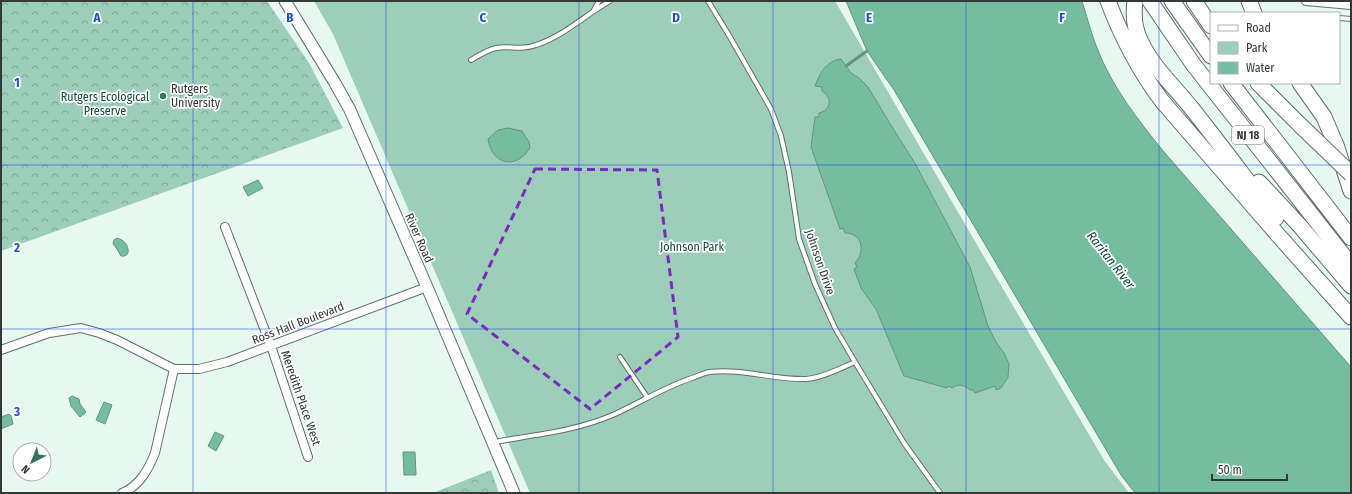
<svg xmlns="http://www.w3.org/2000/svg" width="1352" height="494" font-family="'Fira Sans Condensed',sans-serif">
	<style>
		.forest { fill: url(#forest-crowns) }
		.park { fill: #9cceb9 }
		.water { fill: #76bda0; stroke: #629580 }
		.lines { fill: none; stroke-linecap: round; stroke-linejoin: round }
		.stream { stroke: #629580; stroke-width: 3 }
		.service-casing { stroke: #617069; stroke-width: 6 }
		.minor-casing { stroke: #617069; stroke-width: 10 }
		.tertiary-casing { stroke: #617069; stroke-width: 13 }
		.motorway-casing { stroke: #617069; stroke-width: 17 }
		.service { stroke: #fff; stroke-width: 4 }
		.minor { stroke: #fff; stroke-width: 8 }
		.tertiary { stroke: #fff; stroke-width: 11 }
		.motorway { stroke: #fff; stroke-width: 15 }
		.motorway-bridge-casing { stroke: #617069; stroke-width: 17; stroke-linecap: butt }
		.motorway-bridge { stroke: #fff; stroke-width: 15 }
		.marked { fill: none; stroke: #7b2cbf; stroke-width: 3; stroke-dasharray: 8 5; stroke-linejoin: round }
		.grid { fill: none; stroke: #1d4ed8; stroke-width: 1; stroke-opacity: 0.55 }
		.poi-dot { fill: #37725c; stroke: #fff; stroke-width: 1.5 }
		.labels { text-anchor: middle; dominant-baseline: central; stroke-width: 3.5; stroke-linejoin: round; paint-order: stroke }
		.shield { fill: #fff; stroke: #707472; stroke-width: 1 }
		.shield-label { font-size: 11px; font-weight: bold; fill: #323936 }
		.poi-label { font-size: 12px; fill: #323936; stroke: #fff; text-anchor: start }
		.park-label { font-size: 12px; fill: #124d3a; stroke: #fff }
		.street-label { font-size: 12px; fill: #323936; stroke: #fff }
		.water-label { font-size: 13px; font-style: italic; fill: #0d4936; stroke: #fff }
		.grid-label { font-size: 13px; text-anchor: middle; font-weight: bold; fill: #1d4ed8; stroke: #fff; stroke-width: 3.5; stroke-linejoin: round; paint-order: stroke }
	</style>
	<defs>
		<pattern id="forest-crowns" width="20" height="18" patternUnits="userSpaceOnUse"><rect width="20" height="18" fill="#9cceb9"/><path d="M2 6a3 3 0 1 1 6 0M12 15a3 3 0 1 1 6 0" fill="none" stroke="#80a897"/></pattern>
	</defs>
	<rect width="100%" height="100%" fill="#e6f8f0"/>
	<path class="forest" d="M 1,1 L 267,1 L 309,63 L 343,128 L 1,251 Z
		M 491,470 L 499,493 L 433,493 Z"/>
	<path class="park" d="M 314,1 L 835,1 L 980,250 L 1104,460 L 1129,493 L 530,493 L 333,34 Z"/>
	<path class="water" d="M 846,1 L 1082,1 C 1087,17 1091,33 1097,48 C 1112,87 1138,120 1164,152 L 1351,367 L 1351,493 L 1135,493 L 1121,475 L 894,90 L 867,51 Z
		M 841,59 L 851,73 L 859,78 L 868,87 L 889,122 L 916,165 L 970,267 L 988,326 L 996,342 L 1004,353 L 1009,364 L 1008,377 L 1001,388 L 996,390 L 995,386 L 975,393 L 973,390 L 970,390 C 964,385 958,383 952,388 L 949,386 L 947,388 L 904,376 L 876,309 L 861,288 L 854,269 L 857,267 L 855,263 C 866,251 862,233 845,233 L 843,228 L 840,229 L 811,147 L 815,117 L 819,117 L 819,113 C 831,110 833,98 822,91 L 822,87 L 815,86 C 820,73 826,61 841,59 Z
		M 508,128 L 522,131 L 529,142 L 530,148 C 516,170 492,165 488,139 L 498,130 Z
		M 258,180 L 263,188 L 248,196 L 243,187 Z
		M 117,238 C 124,240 129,245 128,253 L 125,256 L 121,256 L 117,249 L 113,244 L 114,240 Z
		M 72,396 L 79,399 L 80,404 L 86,412 L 80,417 L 71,406 L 69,398 Z
		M 104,402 L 112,405 L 105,424 L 96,420 Z
		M 9,414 L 11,416 L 13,424 L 1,429 L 1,417 Z
		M 215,432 L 224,436 L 216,451 L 208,446 Z
		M 403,452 L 415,452 L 416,475 L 404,475 Z"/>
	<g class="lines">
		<path class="stream" d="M 846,66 L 867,51"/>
		<g class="service-casing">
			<path id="service" d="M 708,1 L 730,37 L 771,109 L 781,136 L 789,172 L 799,239 L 815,284 L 835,328 L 855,362 L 904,443 L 940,493
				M 594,10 L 599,1
				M 1339,18 L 1351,19
				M 471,60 C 479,55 488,50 496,48 C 510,45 521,51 536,45 C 564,36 585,15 610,1
				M 620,357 L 647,397
				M 494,442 C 534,435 577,431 615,414 C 641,402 665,387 692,378 C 698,376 704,373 709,372 C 742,368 774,380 806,379 C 822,378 841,368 855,362"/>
		</g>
		<g class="minor-casing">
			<path id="minor" d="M 1306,1 L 1351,5
				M 225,227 L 271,346 L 308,457
				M 1,350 L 49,333 L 81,328 L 99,333 L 117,340 L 174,369 L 199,369 L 227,362 L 427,287
				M 122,493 C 140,486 149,468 155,453 L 174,369"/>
		</g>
		<g class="tertiary-casing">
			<path id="tertiary" d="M 285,1 L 335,83 L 350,110 L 427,287 L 514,493"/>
		</g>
		<g class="motorway-casing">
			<path id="motorway" d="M 1108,1 C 1122,38 1138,69 1162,101 L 1278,235 L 1351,317
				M 1135,1 C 1133,16 1134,29 1141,42 C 1153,68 1176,88 1193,110 C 1221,145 1248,182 1276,218
				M 1150,1 L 1193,64 L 1351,265
				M 1172,1 L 1211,56
				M 1194,1 L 1211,26
				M 1249,1 L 1254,13
				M 1231,83 L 1351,238
				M 1258,83 L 1300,125
				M 1300,83 L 1324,117 L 1336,145 L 1351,191
				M 1259,182 L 1300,226 L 1351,286"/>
		</g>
		<use href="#service" class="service"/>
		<use href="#minor" class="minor"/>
		<use href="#tertiary" class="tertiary"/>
		<use href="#motorway" class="motorway"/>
		<g class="motorway-bridge-casing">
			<path id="motorway-bridge" d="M 1300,125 L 1351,174"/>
		</g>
		<use href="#motorway-bridge" class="motorway-bridge"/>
	</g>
	<path class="marked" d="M 535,169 L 657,170 L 678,337 L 590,409 L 467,314 Z"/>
	<path class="grid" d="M 193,1 L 193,493M 386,1 L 386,493M 579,1 L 579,493M 773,1 L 773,493M 966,1 L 966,493M 1159,1 L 1159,493M 1,165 L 1351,165M 1,329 L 1351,329"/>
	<circle class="poi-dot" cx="163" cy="96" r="4"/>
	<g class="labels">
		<rect class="shield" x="1232" y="126" width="32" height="18" rx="3"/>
		<g class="shield-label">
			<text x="1248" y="135">NJ 18</text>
		</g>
		<g class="poi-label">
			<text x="171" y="89">Rutgers<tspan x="171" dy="14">University</tspan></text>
		</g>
		<g class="park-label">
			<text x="105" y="97">Rutgers Ecological<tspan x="105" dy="14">Preserve</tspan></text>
			<text x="692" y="247">Johnson Park</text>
		</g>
		<g class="street-label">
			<text transform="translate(419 238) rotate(66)">River Road</text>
			<text transform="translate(820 262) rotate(71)">Johnson Drive</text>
			<text transform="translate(298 323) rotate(-21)">Ross Hall Boulevard</text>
			<text transform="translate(301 398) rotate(71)">Meredith Place West</text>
		</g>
		<g class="water-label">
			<text transform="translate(1111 260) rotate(52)">Raritan River</text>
		</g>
	</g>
	<g class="grid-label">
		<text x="97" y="22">A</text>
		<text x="290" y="22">B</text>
		<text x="483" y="22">C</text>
		<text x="676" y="22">D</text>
		<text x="869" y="22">E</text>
		<text x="1062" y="22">F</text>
		<text x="17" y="87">1</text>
		<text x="17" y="252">2</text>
		<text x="17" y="416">3</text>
	</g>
	<rect width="1352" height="494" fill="none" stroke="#323936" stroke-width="4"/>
	<rect x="1210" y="12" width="130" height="72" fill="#ffffff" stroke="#adb0af"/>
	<rect x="1218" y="25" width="20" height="6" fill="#ffffff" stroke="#adb0af"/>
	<text x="1246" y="32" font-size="12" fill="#323936">Road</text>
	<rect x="1218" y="42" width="20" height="12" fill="#9cceb9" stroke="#adb0af"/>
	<text x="1246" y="52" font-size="12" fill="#323936">Park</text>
	<rect x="1218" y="62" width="20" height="12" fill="#76bda0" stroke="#adb0af"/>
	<text x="1246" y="72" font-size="12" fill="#323936">Water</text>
	<g transform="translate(32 462) rotate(222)"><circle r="19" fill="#ffffff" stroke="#adb0af"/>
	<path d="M0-3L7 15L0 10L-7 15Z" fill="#37725c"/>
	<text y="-6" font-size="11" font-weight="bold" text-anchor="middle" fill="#323936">N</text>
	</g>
	<path d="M1212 474v6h75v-6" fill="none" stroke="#323936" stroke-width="2"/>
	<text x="1218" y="474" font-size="12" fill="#323936" stroke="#ffffff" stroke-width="3" paint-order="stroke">50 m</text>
</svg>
